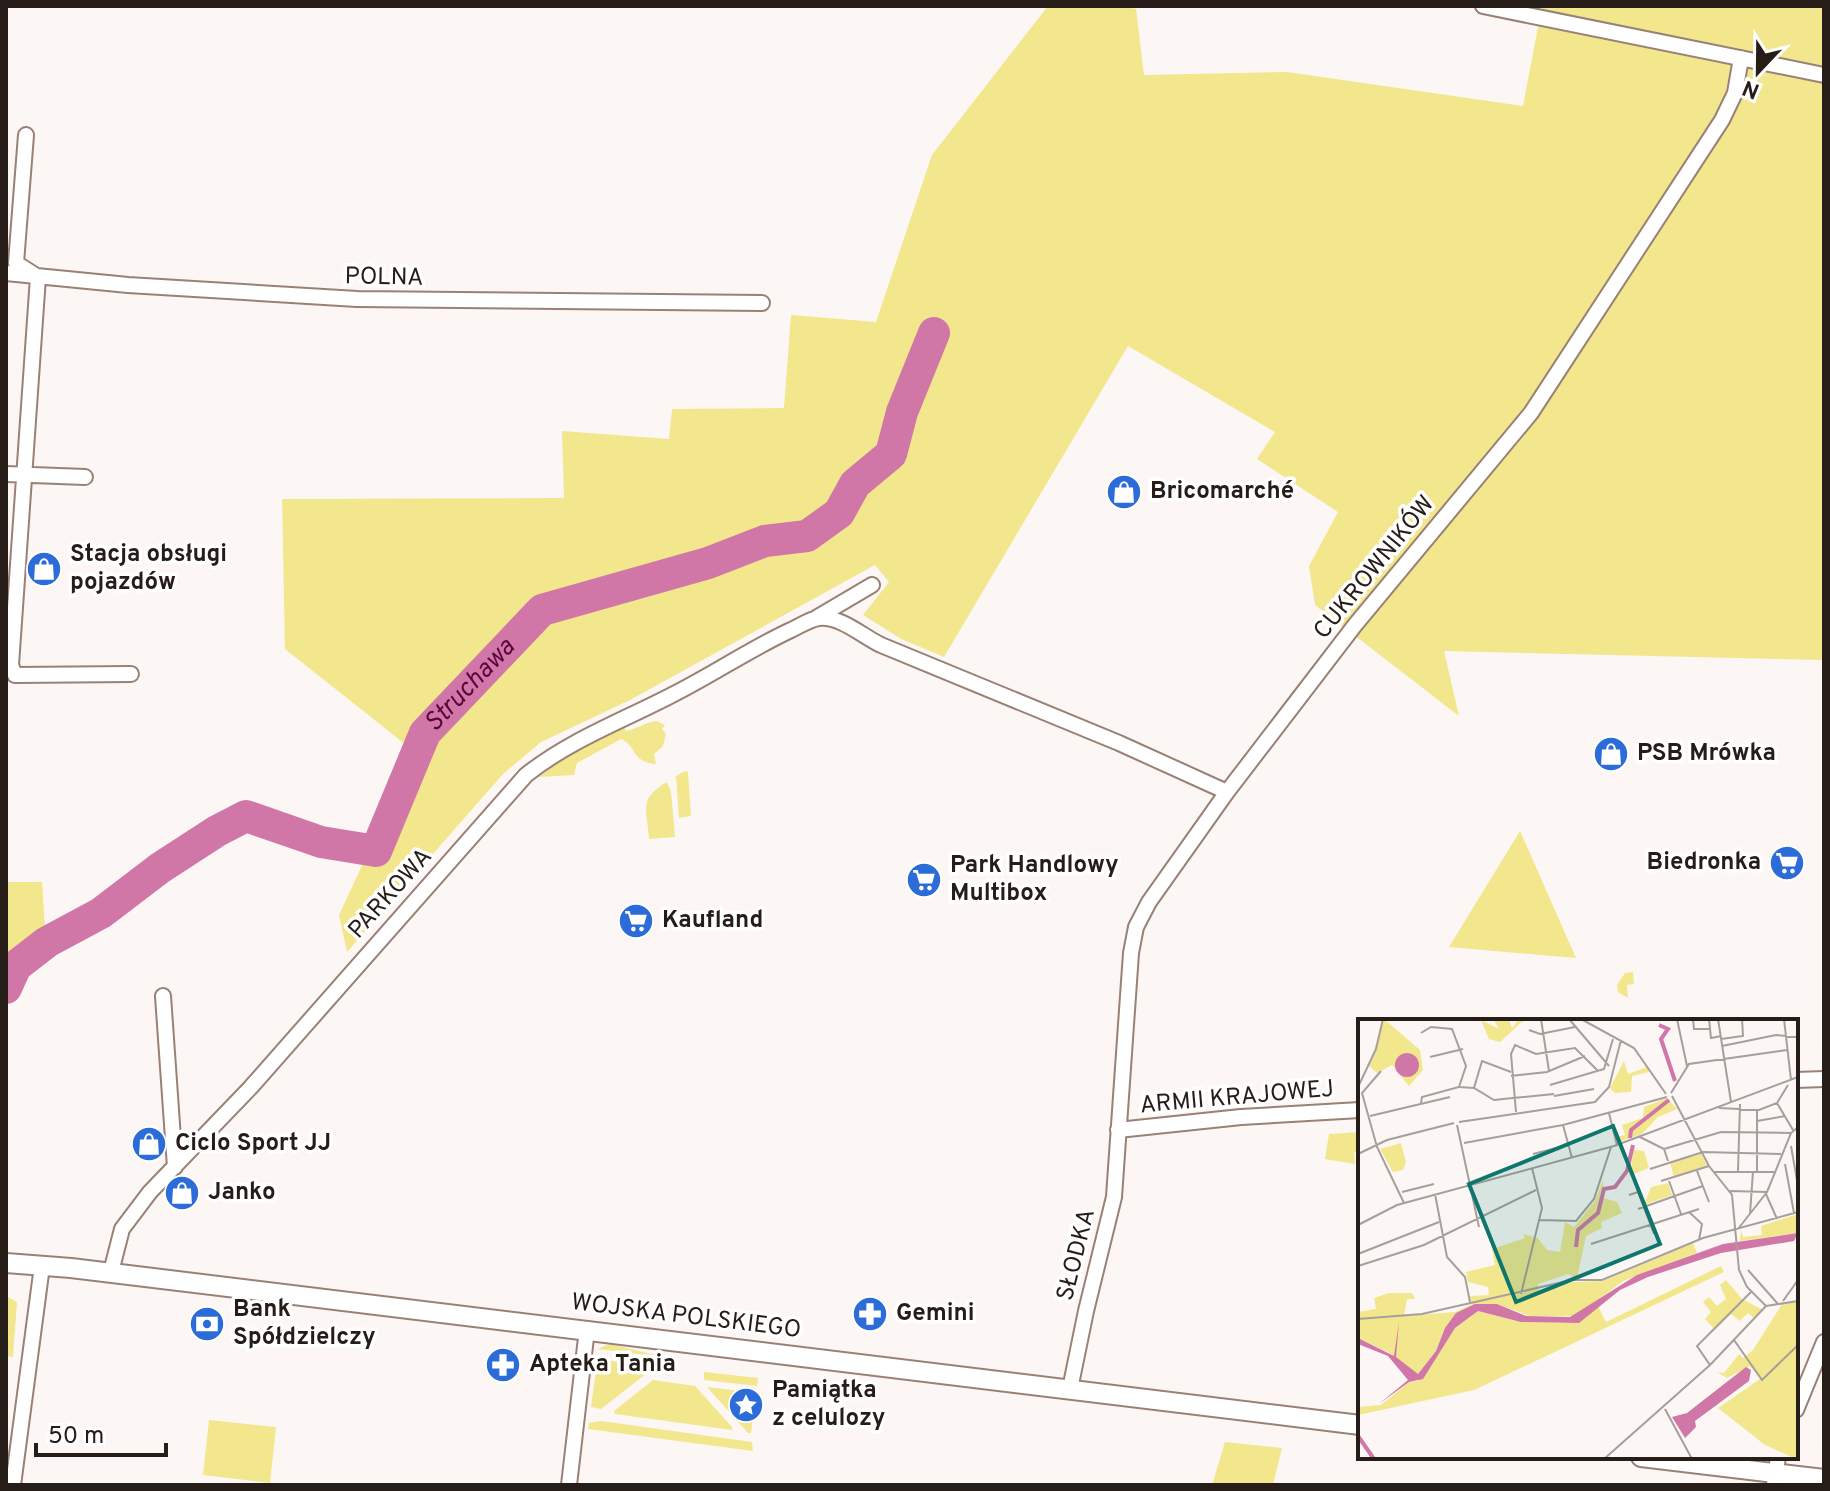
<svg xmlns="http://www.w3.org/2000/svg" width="1830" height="1491" font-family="Overpass,sans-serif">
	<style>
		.green { fill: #f2e78c }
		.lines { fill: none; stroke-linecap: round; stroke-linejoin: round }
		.river { stroke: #d177a8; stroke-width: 32 }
		.street-casing { stroke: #998176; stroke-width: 18 }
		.secondary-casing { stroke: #998176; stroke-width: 22 }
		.street { stroke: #fff; stroke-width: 14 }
		.secondary { stroke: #fff; stroke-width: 18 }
		.labels { text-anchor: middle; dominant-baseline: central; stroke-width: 7; stroke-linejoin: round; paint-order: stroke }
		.street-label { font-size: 24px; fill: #261c18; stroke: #fff }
		.poi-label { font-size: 24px; font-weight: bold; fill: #261c18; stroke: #fff; text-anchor: start }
		.water-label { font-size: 26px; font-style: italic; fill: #59053d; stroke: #fff }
		.inset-river { fill: none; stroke: #d177a8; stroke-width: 4 }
		.inset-road { fill: none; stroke: #a69f9c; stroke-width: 2 }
		.view { fill: #0f766e; fill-opacity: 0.15; stroke: #0f766e; stroke-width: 4 }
		.inset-edge { fill: none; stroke: #261c18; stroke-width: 4 }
	</style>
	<rect width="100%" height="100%" fill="#fcf7f4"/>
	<path class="green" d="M 1048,6 L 1122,6 L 1136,9 L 1144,75 L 1287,72 L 1523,106 L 1542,6 L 1824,6 L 1824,660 L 1444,651 L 1459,716 L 1315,605 L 1309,566 L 1338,512 L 1257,459 L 1275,432 L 1128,346 L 944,657 L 901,639 L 863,615 L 889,582 L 875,565 L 630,700 L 541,742 L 503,774 L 347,952 L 339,915 L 415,752 L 285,649 L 282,499 L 564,498 L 562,431 L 669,439 L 672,409 L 784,408 L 791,315 L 876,322 L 932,155 Z
		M 657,721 L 665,725 L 662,729 L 666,734 L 663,746 L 654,754 L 656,764 C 631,762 637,746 621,739 L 577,763 L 574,775 L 539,777 L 567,755 L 624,727 L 626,731 C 637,729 645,722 657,721 Z
		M 685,771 L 688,772 L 691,816 L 679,818 L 676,776 Z
		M 667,782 L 671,792 L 675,837 L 649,839 C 647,809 638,799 667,782 Z
		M 1520,831 L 1576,958 L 1449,947 Z
		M 6,882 L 42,882 L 45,928 L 9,965 L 6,972 Z
		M 1633,972 L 1634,984 L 1627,985 L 1628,998 L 1618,992 L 1617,985 L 1625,973 Z
		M 1360,1132 L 1360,1151 L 1354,1152 L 1355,1164 L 1325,1159 L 1329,1134 Z
		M 6,1296 L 17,1302 L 13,1357 L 6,1356 Z
		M 610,1344 L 664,1357 L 597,1349 Z
		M 602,1360 L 648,1365 L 652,1369 L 601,1409 L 591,1407 L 597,1363 Z
		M 704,1372 L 758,1378 L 757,1386 L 704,1380 Z
		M 653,1380 L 695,1386 L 732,1427 L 732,1430 L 615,1414 L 614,1411 Z
		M 707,1387 L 756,1393 L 751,1433 L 748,1433 Z
		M 209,1420 L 276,1427 L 270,1483 L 203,1475 Z
		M 601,1421 L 752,1442 L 753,1451 L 588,1429 L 589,1423 Z
		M 1225,1442 L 1282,1448 L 1273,1485 L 1212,1485 Z"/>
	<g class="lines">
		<path class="river" id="s1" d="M 6,988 L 16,966 L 47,942 L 101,913 L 160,868 L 217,831 L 246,816 L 321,842 L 376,851 L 425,733 L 542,610 L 708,563 L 765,541 L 807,536 L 839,513 L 855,484 L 891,454 L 902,412 L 934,333"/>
		<g class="street-casing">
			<path id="street" d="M 1483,6 L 1824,75
				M 26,135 L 16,263 L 38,277 L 11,665 L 15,675 L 131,674
				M 6,273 L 128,285 L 357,299 L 762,303
				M 6,474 L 85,477
				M 816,618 L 872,585
				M 163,996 L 175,1167
				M 1796,1080 L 1824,1079
				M 1118,1130 L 1241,1117 L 1360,1110
				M 111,1272 L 122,1229 L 150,1192 L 251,1087 L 526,775 C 570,740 622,721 672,695 C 712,675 750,649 791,630 C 800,626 810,619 819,618 C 841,616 862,636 881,645 L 1119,743 L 1227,792
				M 1070,1389 L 1086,1311 L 1114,1197 L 1131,953 L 1136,927 L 1149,902 L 1227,792 L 1355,625 L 1531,413 L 1722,120 L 1735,93 L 1741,58
				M 1796,1410 L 1824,1342
				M 13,1485 L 42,1266
				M 569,1485 L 587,1329
				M 1774,1485 L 1778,1457"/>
		</g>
		<g class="secondary-casing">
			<path id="secondary" d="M 6,1263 L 71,1268 L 1360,1425
				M 1641,1457 L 1824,1479"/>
		</g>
		<use href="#street" class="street"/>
		<use href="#secondary" class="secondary"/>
	</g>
	<defs>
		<g id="shop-disc" transform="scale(1.8)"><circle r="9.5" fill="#2c6cd9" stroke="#fff"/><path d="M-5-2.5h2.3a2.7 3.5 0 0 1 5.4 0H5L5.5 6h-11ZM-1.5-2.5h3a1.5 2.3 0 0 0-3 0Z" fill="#fff"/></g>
		<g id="supermarket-disc" transform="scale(1.8)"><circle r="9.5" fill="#2c6cd9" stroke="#fff"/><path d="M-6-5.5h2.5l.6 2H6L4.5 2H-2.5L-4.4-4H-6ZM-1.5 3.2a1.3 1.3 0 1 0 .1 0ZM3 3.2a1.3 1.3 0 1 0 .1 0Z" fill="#fff"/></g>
		<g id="pharmacy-disc" transform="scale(1.8)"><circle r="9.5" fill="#2c6cd9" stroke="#fff"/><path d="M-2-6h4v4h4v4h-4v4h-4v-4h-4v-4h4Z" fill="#fff"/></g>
		<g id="bank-disc" transform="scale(1.8)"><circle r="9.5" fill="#2c6cd9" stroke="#fff"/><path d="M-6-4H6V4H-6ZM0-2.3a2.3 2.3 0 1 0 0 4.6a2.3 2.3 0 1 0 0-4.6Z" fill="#fff"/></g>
		<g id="sight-disc" transform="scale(1.8)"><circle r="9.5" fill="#2c6cd9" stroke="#fff"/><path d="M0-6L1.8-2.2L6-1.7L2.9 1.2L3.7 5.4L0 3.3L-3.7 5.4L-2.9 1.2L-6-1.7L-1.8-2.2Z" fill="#fff"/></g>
	</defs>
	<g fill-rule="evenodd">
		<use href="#shop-disc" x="1124" y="492"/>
		<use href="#shop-disc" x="44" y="569"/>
		<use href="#shop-disc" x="1611" y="754"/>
		<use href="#supermarket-disc" x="1787" y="863"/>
		<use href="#supermarket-disc" x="924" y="880"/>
		<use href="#supermarket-disc" x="636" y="921"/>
		<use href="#shop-disc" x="149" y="1144"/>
		<use href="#shop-disc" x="182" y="1193"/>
		<use href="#pharmacy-disc" x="870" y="1314"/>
		<use href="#bank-disc" x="207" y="1324"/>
		<use href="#pharmacy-disc" x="503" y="1365"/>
		<use href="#sight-disc" x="746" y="1405"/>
	</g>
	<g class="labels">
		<g class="street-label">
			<text transform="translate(384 278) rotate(1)">POLNA</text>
			<text transform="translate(1375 568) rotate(-51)">CUKROWNIKÓW</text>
			<text transform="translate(391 894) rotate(-48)">PARKOWA</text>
			<text transform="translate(1237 1098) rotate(-5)">ARMII KRAJOWEJ</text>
			<text transform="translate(1077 1255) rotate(-76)">SŁODKA</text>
			<text transform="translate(686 1317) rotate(7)">WOJSKA POLSKIEGO</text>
		</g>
		<g class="poi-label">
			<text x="1150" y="492">Bricomarché</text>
			<text x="70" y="555">Stacja obsługi<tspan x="70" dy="28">pojazdów</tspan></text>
			<text x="1637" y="754">PSB Mrówka</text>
			<text x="1761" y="863" text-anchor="end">Biedronka</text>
			<text x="950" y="866">Park Handlowy<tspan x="950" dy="28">Multibox</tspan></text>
			<text x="662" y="921">Kaufland</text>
			<text x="175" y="1144">Ciclo Sport JJ</text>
			<text x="208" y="1193">Janko</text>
			<text x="233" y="1310">Bank<tspan x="233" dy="28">Spółdzielczy</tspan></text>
			<text x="896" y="1314">Gemini</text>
			<text x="529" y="1365">Apteka Tania</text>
			<text x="772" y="1391">Pamiątka<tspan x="772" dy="28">z celulozy</tspan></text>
		</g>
		<g class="water-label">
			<text stroke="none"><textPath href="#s1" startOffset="628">Struchawa</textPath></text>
		</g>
	</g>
	<g transform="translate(1358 1019)">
		<rect width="440" height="440" fill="#fcf7f4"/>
		<path d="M 26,0 L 62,31 L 65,51 L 51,67 L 34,46 L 19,54 L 11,47 ZM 135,0 L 151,0 L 154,9 L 161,0 L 167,0 L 142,23 L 131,20 L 123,1 L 141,10 ZM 266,42 L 270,55 L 289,48 L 291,53 L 274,57 L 273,73 L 257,74 L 252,69 ZM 309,79 L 319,90 L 300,98 L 284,115 L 260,123 L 258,118 L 267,116 L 264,106 L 285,99 L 286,88 ZM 43,124 L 48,143 L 45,151 L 35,153 L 22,130 ZM 276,131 L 286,132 L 291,149 L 271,157 ZM 343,135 L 349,146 L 316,159 L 312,143 ZM 245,161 L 246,179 L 259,183 L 264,194 L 243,203 L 244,209 L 228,217 L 219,259 L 210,255 L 180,265 L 181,274 L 214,263 L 245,262 L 335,224 L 339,234 L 265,262 L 218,297 L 172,297 L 139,285 L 113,286 L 87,309 L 78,332 L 59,356 L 32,334 L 0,319 L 0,293 L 18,290 L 16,279 L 31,274 L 54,274 L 57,280 L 49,280 L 46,297 L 97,293 L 114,285 L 112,277 L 131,276 L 130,268 L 110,263 L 108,253 L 137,246 L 134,230 L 167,219 L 165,215 L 180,219 L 189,231 L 202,233 L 207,203 L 216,208 L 237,182 ZM 310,164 L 314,176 L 286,186 L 293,168 ZM 440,195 L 440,214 L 382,222 L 383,211 L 385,218 L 404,216 L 403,207 ZM 363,247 L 366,253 L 116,371 L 0,396 L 0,388 L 23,386 L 51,363 L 60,362 L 97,309 L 120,292 L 163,303 L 218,304 L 240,287 L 248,303 ZM 368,261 L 384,280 L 405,291 L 397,300 L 390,294 L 382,302 L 373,295 L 357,311 L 347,300 L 353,293 L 345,283 L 351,278 L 359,287 L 368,280 L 362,266 ZM 440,283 L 440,440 L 438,440 L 407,426 L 360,389 L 402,360 L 392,347 L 369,359 L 359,353 L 366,354 L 381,335 L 385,339 L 395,331 L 424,285 Z" fill="#f2e78c"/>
		<path d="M37 46a12 12 0 1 1 24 0a12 12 0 1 1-24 0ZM 440,214 L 436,222 L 363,234 L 290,258 L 262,271 L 221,304 L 163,303 L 120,292 L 97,309 L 65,360 L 51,363 L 21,385 L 50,361 L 30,337 L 0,325 L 0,319 L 36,337 L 41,303 L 38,338 L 60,355 L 78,332 L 87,309 L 98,294 L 117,285 L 139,285 L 168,297 L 212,298 L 279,256 L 365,225 ZM 388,348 L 393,351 L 391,362 L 337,402 L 338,408 L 327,419 L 314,398 L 329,394 Z" fill="#d177a8"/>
		<path class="inset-river" d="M 301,6 L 310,10 L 303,20 L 317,62M 272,119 L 273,111 L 311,81M 218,228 L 220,211 L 240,194 L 246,170 L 257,168 L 269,152 L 275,126M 0,417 L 16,440"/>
		<path class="inset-road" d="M 183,0 L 191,52M 211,0 L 251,47M 223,0 L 276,29 L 308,75M 319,0 L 329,47M 335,0 L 336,10 L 352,10M 351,0 L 353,19 L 363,17M 360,0 L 373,83M 426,0 L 433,61M 171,11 L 182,15 L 217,8M 63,14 L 73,8 L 94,10 L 108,47 L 101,68 L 64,78 L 63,84M 363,20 L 385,17 L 384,0M 364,27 L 418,16 L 440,18M 72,38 L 105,30M 23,52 L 4,74 L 19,128 L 46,184M 153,57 L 189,53 L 227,37M 1,66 L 18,30 L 25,0M 192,66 L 246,50 L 255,20M 101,68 L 116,69 L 136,81 L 155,79M 116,69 L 124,42 L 153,53M 313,74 L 331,45 L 429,31M 196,77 L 236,70M 314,77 L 351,147 L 374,176 L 381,251 L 389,268 L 408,287M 155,79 L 196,75M 419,84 L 435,111M 361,89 L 401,91 L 419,84 L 430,66M 158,93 L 153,35 L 157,26 L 178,35 L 217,29 L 240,52M 251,94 L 259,126M 12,97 L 92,78M 399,102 L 427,97M 101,103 L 237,83 L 251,68 L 263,21M 99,106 L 121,208M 205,106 L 309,78M 205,106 L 214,139M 282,118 L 306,130 L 310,142M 106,124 L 205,106M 433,127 L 440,167M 306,130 L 363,113 L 433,114M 0,135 L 29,121 L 96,104M 175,135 L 210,126M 427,145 L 436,194M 292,150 L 345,133 L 423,135M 339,152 L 351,183M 380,152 L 382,85M 399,152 L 399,91M 356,153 L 416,153M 303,162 L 351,147M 311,162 L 323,195M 372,172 L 409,173M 44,173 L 76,165M 77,175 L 89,238 L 107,258 L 112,283M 408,175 L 419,200M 271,176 L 280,173 L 296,215M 280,190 L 345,167M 331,193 L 344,205 L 341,221M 392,195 L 395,152M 181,201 L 218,202 L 236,180 L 253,128M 0,206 L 39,186 L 256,127 L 440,58M 380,210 L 409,173 L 433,114 L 440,108M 233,225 L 341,190M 0,235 L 81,203M 0,247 L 66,226 L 178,171M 390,251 L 420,285M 163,275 L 184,189 L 174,149M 425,282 L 440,261M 408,287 L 440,282M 0,300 L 64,295 L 214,261 L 244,261 L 345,219 L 440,193M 376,321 L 404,361 L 440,326M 352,346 L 339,327 L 393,273M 307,390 L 334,440M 246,440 L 352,346 L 408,287"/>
		<path class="view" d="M 255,107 L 302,225 L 158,283 L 111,165 Z"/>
		<rect width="440" height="440" class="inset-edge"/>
	</g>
	<rect width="1830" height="1491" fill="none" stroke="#261c18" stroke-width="16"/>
	<g transform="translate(1758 72) rotate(202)" stroke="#ffffff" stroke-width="6" paint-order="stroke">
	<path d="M0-6L14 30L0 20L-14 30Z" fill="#261c18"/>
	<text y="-12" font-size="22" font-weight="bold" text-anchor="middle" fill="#261c18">N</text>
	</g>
	<path d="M36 1443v12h130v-12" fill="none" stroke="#261c18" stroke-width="4"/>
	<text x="48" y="1443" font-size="24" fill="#261c18" stroke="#ffffff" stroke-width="6" paint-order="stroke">50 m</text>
</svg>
